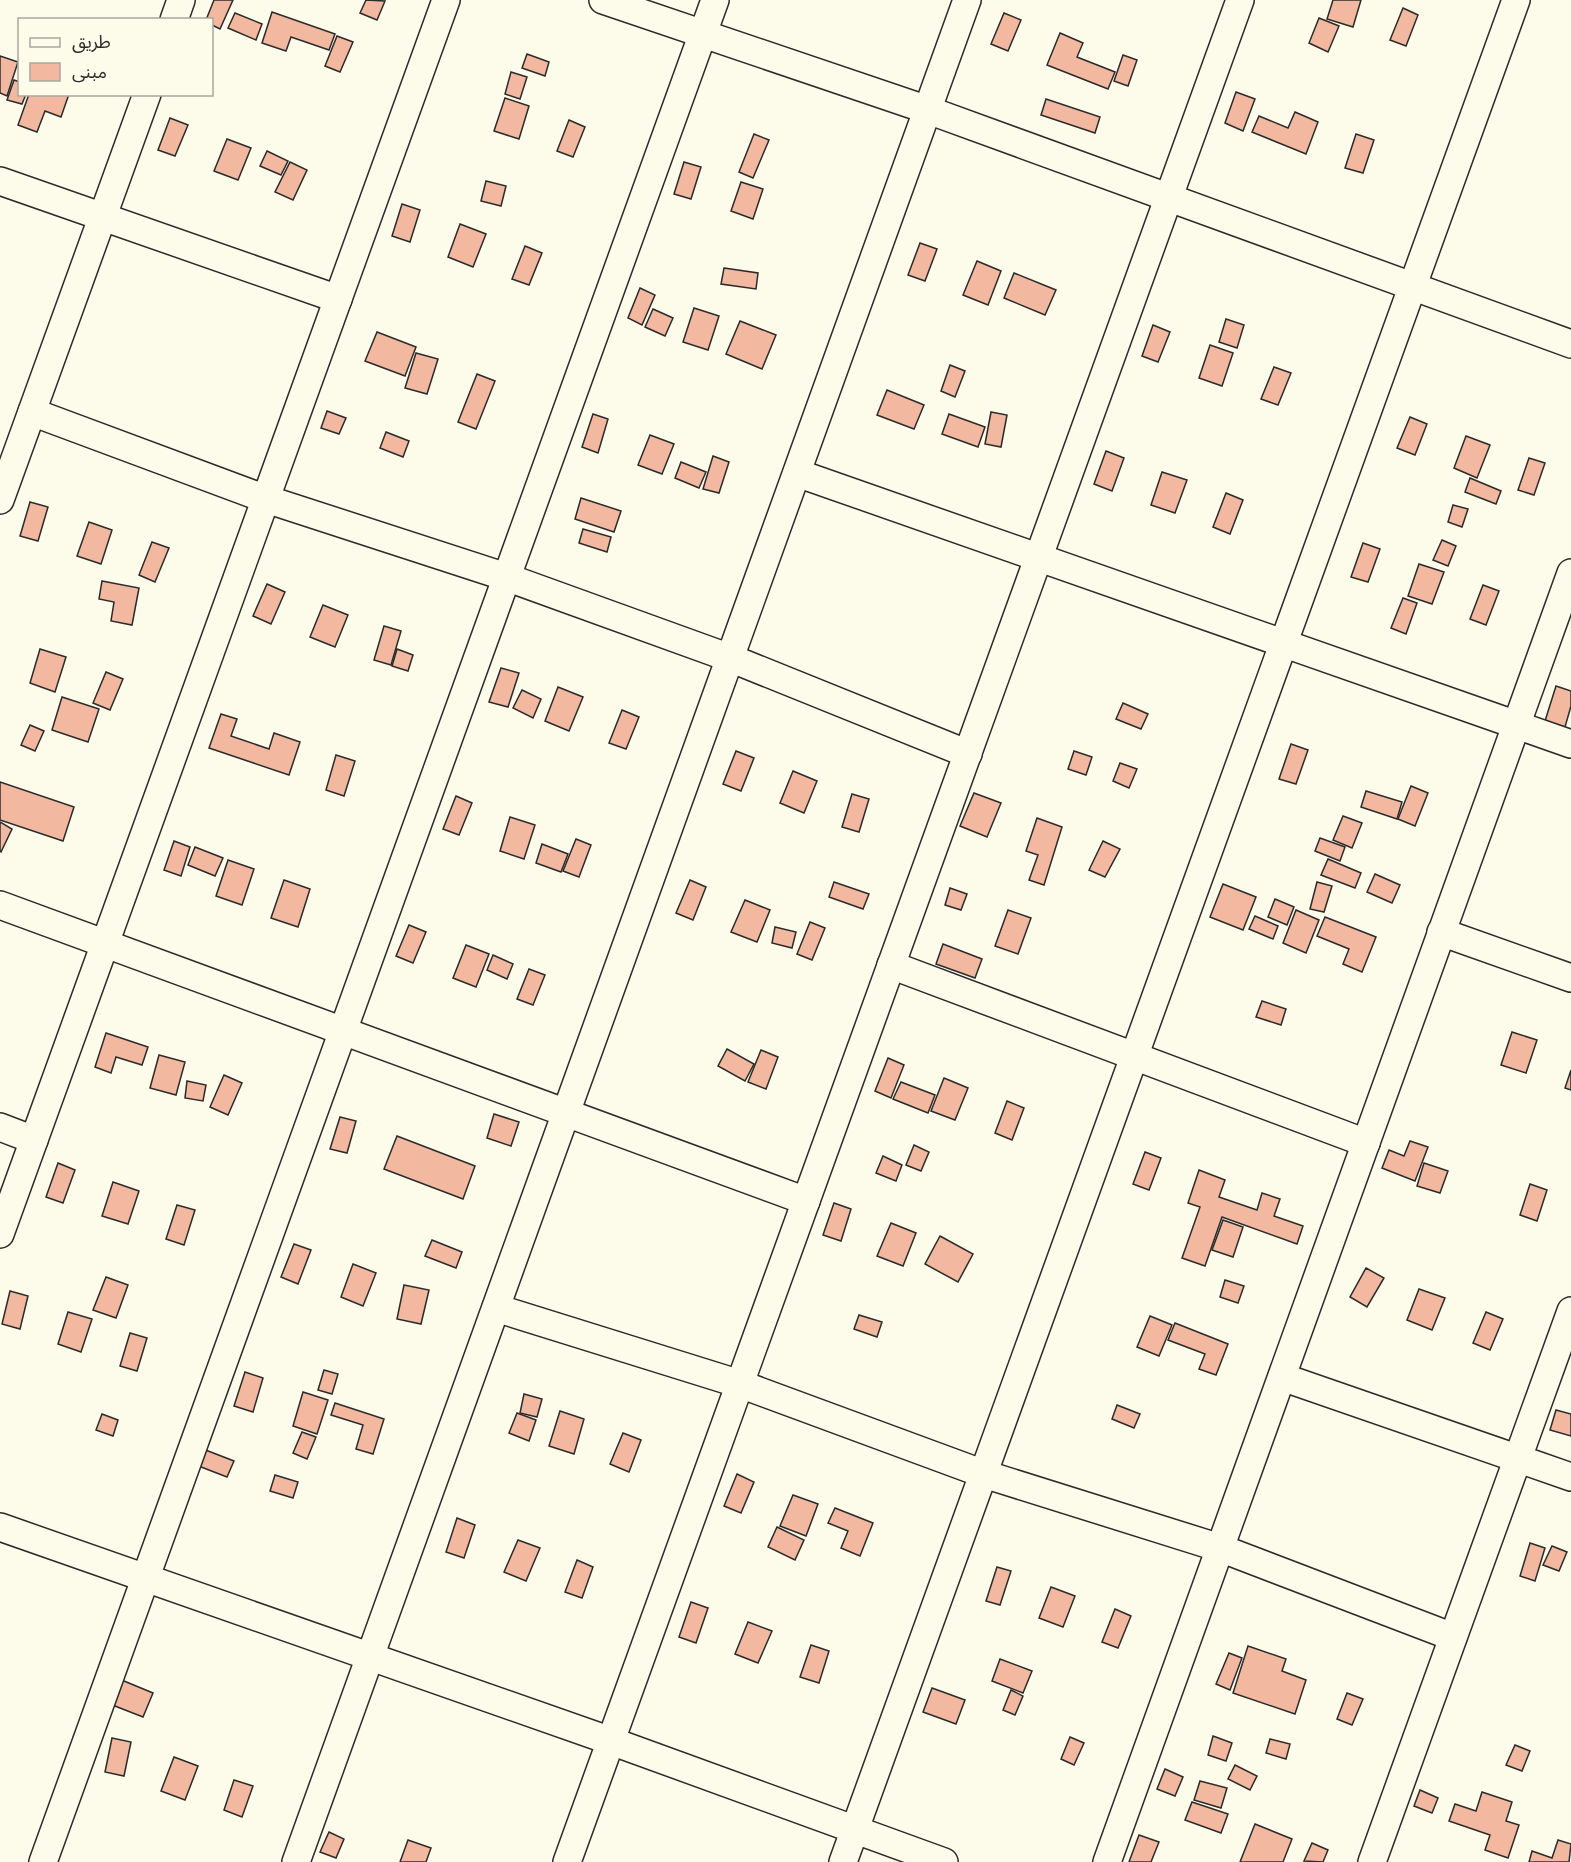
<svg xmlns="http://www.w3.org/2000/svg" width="1571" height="1862" font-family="'Roboto Condensed','Noto Sans Arabic',sans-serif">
	<rect width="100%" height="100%" fill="#fdfbea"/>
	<g fill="#f2b8a0" stroke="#2b2b2b" stroke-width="1.5">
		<path d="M214 0H233L220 29 212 25V20H206Z"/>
		<path d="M366 0 385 1 377 20 360 13Z"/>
		<path d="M1333 0H1361L1353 27 1327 19Z"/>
		<path d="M1403 8 1418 15 1406 46 1390 40Z"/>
		<path d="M272 12 335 34 329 50 291 37 286 51 262 43Z"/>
		<path d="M235 13 262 24 256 40 228 28Z"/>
		<path d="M1004 13 1021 20 1008 51 991 44Z"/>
		<path d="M1319 18 1339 26 1328 52 1309 43Z"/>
		<path d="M1060 33 1083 43 1077 57 1115 72 1108 89 1047 65Z"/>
		<path d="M337 36 353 42 340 72 325 66Z"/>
		<path d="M527 54 549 62 545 76 522 68Z"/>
		<path d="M1123 55 1137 60 1128 86 1114 81Z"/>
		<path d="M0 56 18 62 7 96 0 93Z"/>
		<path d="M511 72 527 77 520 99 505 94Z"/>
		<path d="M14 80 20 82V94H26L22 104 7 100Z"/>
		<path d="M1236 92 1255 99 1243 131 1225 123Z"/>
		<path d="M29 94 51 95 69 94 61 117 45 111 37 132 18 125Z"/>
		<path d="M505 98 529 106 519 139 494 131Z"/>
		<path d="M1046 99 1100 117 1095 133 1041 115Z"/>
		<path d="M1295 112 1318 122 1306 154 1252 132 1259 116 1288 128Z"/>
		<path d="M170 118 188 125 175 156 158 150Z"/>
		<path d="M569 120 585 127 573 157 557 151Z"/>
		<path d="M754 134 769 140 753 178 739 172Z"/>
		<path d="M1356 134 1374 140 1363 173 1345 168Z"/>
		<path d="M227 139 251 148 238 180 214 171Z"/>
		<path d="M267 151 288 161 281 175 260 166Z"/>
		<path d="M290 162 307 170 293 200 275 192Z"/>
		<path d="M684 162 701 167 691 199 674 194Z"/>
		<path d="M486 181 506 186 501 206 481 201Z"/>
		<path d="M741 182 763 189 753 219 731 211Z"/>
		<path d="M402 204 420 210 410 242 392 236Z"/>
		<path d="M460 224 486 234 473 267 448 257Z"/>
		<path d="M920 243 937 249 925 281 908 275Z"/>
		<path d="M525 246 542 253 529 285 512 279Z"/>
		<path d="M977 261 1001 271 988 305 963 295Z"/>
		<path d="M724 268 758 273 756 289 721 284Z"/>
		<path d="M1014 273 1056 290 1045 315 1004 298Z"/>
		<path d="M640 288 655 295 642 325 628 318Z"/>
		<path d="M694 308 719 316 708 350 683 342Z"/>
		<path d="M653 309 673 318 665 336 645 327Z"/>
		<path d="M1226 319 1244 325 1237 348 1219 342Z"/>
		<path d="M740 321 776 335 762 369 726 354Z"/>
		<path d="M1153 325 1170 332 1158 362 1142 356Z"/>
		<path d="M377 332 416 347 405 376 365 361Z"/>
		<path d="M1210 345 1233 353 1222 386 1199 378Z"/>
		<path d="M416 353 438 359 427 394 405 388Z"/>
		<path d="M950 365 965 371 955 397 941 391Z"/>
		<path d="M1274 367 1291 373 1278 405 1261 399Z"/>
		<path d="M477 374 495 381 476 429 458 422Z"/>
		<path d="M887 390 924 405 914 429 877 415Z"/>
		<path d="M327 411 346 418 339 434 321 428Z"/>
		<path d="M991 412 1007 415 1001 447 985 444Z"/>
		<path d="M593 414 608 419 598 453 582 447Z"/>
		<path d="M949 414 985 427 978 447 942 434Z"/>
		<path d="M1410 417 1427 424 1415 455 1397 448Z"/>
		<path d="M386 432 409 441 403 457 380 448Z"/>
		<path d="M650 435 674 444 662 474 638 465Z"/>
		<path d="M1466 436 1490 445 1477 478 1454 468Z"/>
		<path d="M1106 451 1124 458 1112 491 1094 484Z"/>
		<path d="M713 456 729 462 719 493 703 489Z"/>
		<path d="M1529 458 1545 463 1534 495 1518 490Z"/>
		<path d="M681 462 706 472 699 488 675 478Z"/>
		<path d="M1162 472 1187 480 1175 513 1151 505Z"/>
		<path d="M1470 478 1501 491 1496 504 1465 492Z"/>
		<path d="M1226 493 1243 500 1230 534 1213 527Z"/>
		<path d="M581 498 621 511 614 532 575 519Z"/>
		<path d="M30 502 48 507 38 541 20 536Z"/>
		<path d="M1453 505 1468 509 1462 527 1448 522Z"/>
		<path d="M89 522 112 530 101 564 77 556Z"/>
		<path d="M583 529 611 537 607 552 579 543Z"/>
		<path d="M1442 540 1456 546 1448 566 1433 560Z"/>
		<path d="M152 542 169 548 155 582 139 575Z"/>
		<path d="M1363 543 1380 549 1368 582 1351 577Z"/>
		<path d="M1419 564 1444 572 1432 604 1408 596Z"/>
		<path d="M102 581 139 588 132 625 111 621 114 602 99 599Z"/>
		<path d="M267 584 285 592 271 624 253 616Z"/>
		<path d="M1483 585 1499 591 1486 625 1470 619Z"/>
		<path d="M1403 598 1417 603 1406 634 1391 628Z"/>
		<path d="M323 605 348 615 335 647 310 637Z"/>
		<path d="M384 626 401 631 391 665 374 660Z"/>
		<path d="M40 649 66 657 55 692 30 683Z"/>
		<path d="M397 649 413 655 408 671 392 666Z"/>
		<path d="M501 668 519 673 508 707 489 702Z"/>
		<path d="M106 672 123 679 110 710 93 703Z"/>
		<path d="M1556 686 1571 691V706L1565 727 1545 721Z"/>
		<path d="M558 687 583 697 569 731 545 721Z"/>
		<path d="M522 690 541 699 533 718 513 708Z"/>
		<path d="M62 697 99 709 88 742 52 730Z"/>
		<path d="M1123 703 1148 714 1141 729 1116 719Z"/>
		<path d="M622 710 639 717 626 749 609 743Z"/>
		<path d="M221 714 237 719 231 736 269 749 274 733 300 742 289 775 209 748Z"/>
		<path d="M30 725 44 731 35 751 21 745Z"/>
		<path d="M1291 744 1308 750 1296 784 1279 779Z"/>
		<path d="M736 751 754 758 741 791 723 784Z"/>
		<path d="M1074 751 1092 757 1086 775 1068 769Z"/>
		<path d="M336 755 355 761 344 796 326 790Z"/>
		<path d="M1120 763 1137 769 1129 788 1113 781Z"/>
		<path d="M793 771 817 781 804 813 780 803Z"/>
		<path d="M0 782 74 807 63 841 0 820Z"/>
		<path d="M1411 786 1428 793 1415 826 1398 819Z"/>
		<path d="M1366 791 1402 802 1397 819 1361 807Z"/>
		<path d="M974 793 1001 803 987 837 960 826Z"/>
		<path d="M852 794 869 799 859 832 842 827Z"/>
		<path d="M456 796 472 803 459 835 443 829Z"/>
		<path d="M1343 816 1362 823 1352 848 1333 840Z"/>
		<path d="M510 817 535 825 524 859 500 851Z"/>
		<path d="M1037 818 1062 827 1044 885 1029 880 1038 855 1026 851Z"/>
		<path d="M0 822 12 829 1 852 0 851Z"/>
		<path d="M1320 838 1345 847 1340 861 1315 851Z"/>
		<path d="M576 839 591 845 579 877 563 871Z"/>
		<path d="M174 841 190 847 181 876 164 870Z"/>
		<path d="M1103 841 1120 849 1105 877 1089 870Z"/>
		<path d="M542 844 568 854 561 872 536 863Z"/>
		<path d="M195 847 223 858 215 876 188 865Z"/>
		<path d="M1328 859 1361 873 1355 888 1321 875Z"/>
		<path d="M228 860 254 869 242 905 216 896Z"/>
		<path d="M1375 874 1400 885 1392 903 1367 892Z"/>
		<path d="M284 880 310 889 298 927 271 918Z"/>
		<path d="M690 880 706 887 693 920 676 913Z"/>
		<path d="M834 882 869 894 863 909 829 897Z"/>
		<path d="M1317 882 1332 886 1324 912 1310 909Z"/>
		<path d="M1223 884 1256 897 1243 930 1210 917Z"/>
		<path d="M950 888 967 894 961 910 945 905Z"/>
		<path d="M1275 899 1294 907 1287 925 1268 917Z"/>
		<path d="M745 900 770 910 757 942 731 932Z"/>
		<path d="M1008 910 1031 918 1018 954 995 946Z"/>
		<path d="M1296 910 1319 920 1306 953 1283 943Z"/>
		<path d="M1255 916 1278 926 1273 939 1249 929Z"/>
		<path d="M1325 917 1376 937 1362 972 1343 964 1349 949 1317 936Z"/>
		<path d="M810 922 825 928 812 960 797 954Z"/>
		<path d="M409 925 426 932 413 963 396 956Z"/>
		<path d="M775 927 796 932 792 948 772 943Z"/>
		<path d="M943 944 982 959 975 978 936 964Z"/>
		<path d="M466 945 489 954 476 987 453 978Z"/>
		<path d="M493 955 513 964 507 979 487 970Z"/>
		<path d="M529 969 545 975 533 1005 517 999Z"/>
		<path d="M1262 1001 1286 1009 1281 1025 1256 1017Z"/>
		<path d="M1512 1032 1537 1040 1526 1073 1501 1065Z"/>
		<path d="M106 1033 148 1047 142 1065 116 1057 111 1073 95 1067Z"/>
		<path d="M727 1049 754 1064 745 1081 718 1066Z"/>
		<path d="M761 1050 778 1057 766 1089 748 1082Z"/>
		<path d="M159 1055 185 1062 176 1095 150 1088Z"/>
		<path d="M888 1058 904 1065 891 1098 875 1091Z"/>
		<path d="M1571 1070V1090L1565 1088Z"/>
		<path d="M224 1075 242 1083 228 1115 210 1107Z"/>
		<path d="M944 1078 968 1088 955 1120 931 1111Z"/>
		<path d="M187 1081 206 1085 203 1101 185 1098Z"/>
		<path d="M901 1082 935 1095 928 1113 893 1099Z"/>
		<path d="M1007 1101 1024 1108 1012 1140 995 1133Z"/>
		<path d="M494 1114 519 1122 511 1146 487 1138Z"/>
		<path d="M340 1117 356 1121 347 1153 330 1149Z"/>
		<path d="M397 1136 475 1166 463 1199 384 1169Z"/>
		<path d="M1410 1141 1428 1147 1415 1181 1382 1168 1389 1150 1404 1156Z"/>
		<path d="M914 1145 929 1152 921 1171 906 1165Z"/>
		<path d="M1145 1152 1161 1158 1149 1190 1133 1184Z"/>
		<path d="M883 1156 902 1165 896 1181 876 1173Z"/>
		<path d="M58 1163 75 1170 63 1203 46 1197Z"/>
		<path d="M1424 1163 1448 1171 1440 1193 1417 1186Z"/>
		<path d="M1199 1170 1225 1180 1219 1197 1257 1210 1262 1193 1280 1199 1274 1216 1303 1226 1297 1244 1222 1217 1205 1266 1182 1258 1200 1207 1188 1203Z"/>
		<path d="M113 1182 139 1191 128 1224 102 1216Z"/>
		<path d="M1530 1184 1547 1190 1537 1221 1520 1215Z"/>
		<path d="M834 1203 851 1209 841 1241 823 1235Z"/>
		<path d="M177 1205 195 1210 184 1245 166 1239Z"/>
		<path d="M1223 1220 1243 1227 1233 1257 1212 1250Z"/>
		<path d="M891 1223 916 1233 903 1266 877 1256Z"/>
		<path d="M940 1236 973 1254 958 1282 925 1264Z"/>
		<path d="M432 1240 462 1252 456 1268 425 1256Z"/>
		<path d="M294 1244 311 1250 298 1284 281 1277Z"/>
		<path d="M353 1264 376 1273 363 1306 341 1297Z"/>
		<path d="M1366 1268 1384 1278 1367 1307 1350 1297Z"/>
		<path d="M106 1277 128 1285 116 1318 93 1310Z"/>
		<path d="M1225 1280 1244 1286 1238 1303 1220 1297Z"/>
		<path d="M404 1285 429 1290 421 1324 397 1319Z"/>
		<path d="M1419 1289 1445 1298 1432 1330 1407 1320Z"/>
		<path d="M10 1291 28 1296 20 1329 2 1324Z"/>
		<path d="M68 1312 92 1319 81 1352 58 1344Z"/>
		<path d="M1486 1312 1503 1319 1490 1350 1473 1343Z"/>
		<path d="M859 1315 882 1322 877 1337 854 1329Z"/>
		<path d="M1150 1316 1172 1325 1159 1356 1137 1347Z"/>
		<path d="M1175 1323 1228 1344 1216 1375 1199 1369 1205 1354 1168 1340Z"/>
		<path d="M130 1333 147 1338 137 1371 120 1366Z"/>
		<path d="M324 1370 338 1374 332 1394 318 1390Z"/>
		<path d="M245 1372 263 1378 253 1412 234 1406Z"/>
		<path d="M303 1392 328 1400 317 1434 293 1426Z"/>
		<path d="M524 1394 542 1399 537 1417 520 1413Z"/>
		<path d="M335 1403 384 1419 373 1454 356 1449 363 1425 331 1415Z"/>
		<path d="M1117 1405 1140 1414 1134 1428 1112 1419Z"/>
		<path d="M1556 1410 1571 1414V1436L1550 1430Z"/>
		<path d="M560 1411 584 1419 574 1454 549 1446Z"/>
		<path d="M517 1413 536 1420 529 1441 509 1433Z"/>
		<path d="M102 1414 118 1420 113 1436 96 1430Z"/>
		<path d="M302 1432 316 1437 307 1459 293 1453Z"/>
		<path d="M623 1433 641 1440 629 1472 610 1464Z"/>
		<path d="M203 1449 234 1461 227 1477 196 1465Z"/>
		<path d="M737 1474 754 1482 741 1513 724 1506Z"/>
		<path d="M275 1475 298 1482 293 1498 270 1491Z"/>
		<path d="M793 1495 818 1504 806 1536 780 1526Z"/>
		<path d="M835 1508 873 1523 860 1556 841 1548 848 1531 828 1523Z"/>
		<path d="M457 1518 475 1525 464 1558 446 1552Z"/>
		<path d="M777 1527 804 1540 795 1560 768 1547Z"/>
		<path d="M518 1540 540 1548 526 1581 504 1572Z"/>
		<path d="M1530 1543 1545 1548 1535 1581 1520 1576Z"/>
		<path d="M1552 1546 1567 1552 1559 1571 1543 1565Z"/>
		<path d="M577 1560 593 1567 582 1598 565 1592Z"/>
		<path d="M997 1567 1011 1571 1000 1605 986 1601Z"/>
		<path d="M1051 1587 1075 1596 1063 1627 1039 1618Z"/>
		<path d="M691 1602 708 1608 696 1643 679 1637Z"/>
		<path d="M1115 1609 1131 1616 1118 1648 1102 1642Z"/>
		<path d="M748 1622 772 1631 758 1663 735 1654Z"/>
		<path d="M811 1645 829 1651 819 1683 800 1677Z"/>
		<path d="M1248 1646 1286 1659 1282 1671 1306 1680 1295 1714 1233 1693Z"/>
		<path d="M1229 1653 1242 1658 1230 1690 1216 1684Z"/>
		<path d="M1000 1659 1032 1671 1023 1693 992 1681Z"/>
		<path d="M107 1674 153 1693 143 1717 97 1699Z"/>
		<path d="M932 1688 965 1700 956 1724 923 1712Z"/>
		<path d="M1011 1690 1023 1696 1015 1715 1003 1710Z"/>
		<path d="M1347 1693 1363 1699 1352 1725 1337 1719Z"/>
		<path d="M1213 1736 1232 1743 1226 1761 1208 1755Z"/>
		<path d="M1070 1737 1084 1743 1074 1765 1061 1759Z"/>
		<path d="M112 1738 131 1742 124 1776 105 1772Z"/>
		<path d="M1270 1739 1290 1744 1286 1759 1266 1753Z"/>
		<path d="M1515 1745 1530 1751 1522 1771 1506 1765Z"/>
		<path d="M174 1757 198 1766 185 1800 161 1791Z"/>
		<path d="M1235 1765 1257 1776 1250 1790 1228 1779Z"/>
		<path d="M1165 1769 1183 1777 1175 1796 1157 1789Z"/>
		<path d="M234 1780 253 1786 242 1817 224 1810Z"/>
		<path d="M1200 1781 1227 1788 1221 1808 1194 1800Z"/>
		<path d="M1420 1790 1438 1798 1432 1813 1414 1806Z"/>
		<path d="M1482 1792 1512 1802 1506 1821 1519 1825 1508 1858 1485 1850 1490 1835 1449 1821 1455 1804 1476 1811Z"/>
		<path d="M1192 1802 1228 1814 1221 1833 1185 1820Z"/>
		<path d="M1255 1824 1292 1839 1283 1862H1240Z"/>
		<path d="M329 1832 344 1839 336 1858 320 1852Z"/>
		<path d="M1139 1835 1159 1842 1151 1862H1129Z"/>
		<path d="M408 1840 431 1848 426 1862H400Z"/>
		<path d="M1558 1840 1571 1844 1569 1862H1529L1532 1851 1552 1858Z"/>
		<path d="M1312 1843 1328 1850 1323 1862 1304 1861Z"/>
	</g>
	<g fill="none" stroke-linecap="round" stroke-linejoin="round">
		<g stroke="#2b2b2b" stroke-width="30">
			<g id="street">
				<path d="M603 0 928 110 1571 344"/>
				<path d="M174 20 181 0"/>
				<path d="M0 181 338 299"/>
				<path d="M32 412 266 499 506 577 730 658 968 754"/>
				<path d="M797 473 1571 744"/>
				<path d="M0 500 147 94"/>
				<path d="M0 905 806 1201"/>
				<path d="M1441 932 1571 978"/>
				<path d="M891 965 1366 1143"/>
				<path d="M0 1127 34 1140"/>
				<path d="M0 1234 446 0"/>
				<path d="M496 1308 740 1384 984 1474 1220 1548 1453 1637"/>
				<path d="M1282 1377 1571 1477"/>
				<path d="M0 1527 611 1741 944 1862"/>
				<path d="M43 1862 715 0"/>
				<path d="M296 1862 967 0"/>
				<path d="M567 1862 1240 0"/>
				<path d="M843 1862 1516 0"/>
				<path d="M1107 1862 1571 573"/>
				<path d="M1372 1862 1571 1311"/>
			</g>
		</g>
		<use href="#street" stroke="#fdfbea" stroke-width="27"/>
	</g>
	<rect x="18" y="18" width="195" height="78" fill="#fdfbea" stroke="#a9a89e" stroke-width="1.5"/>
	<rect x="30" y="38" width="30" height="9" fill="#fdfbea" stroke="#a9a89e" stroke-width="1.5"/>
	<text x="72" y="48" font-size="18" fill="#2b2b2b">طريق</text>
	<rect x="30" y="63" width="30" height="18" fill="#f2b8a0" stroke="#a9a89e" stroke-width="1.5"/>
	<text x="72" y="78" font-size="18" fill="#2b2b2b">مبنى</text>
</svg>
